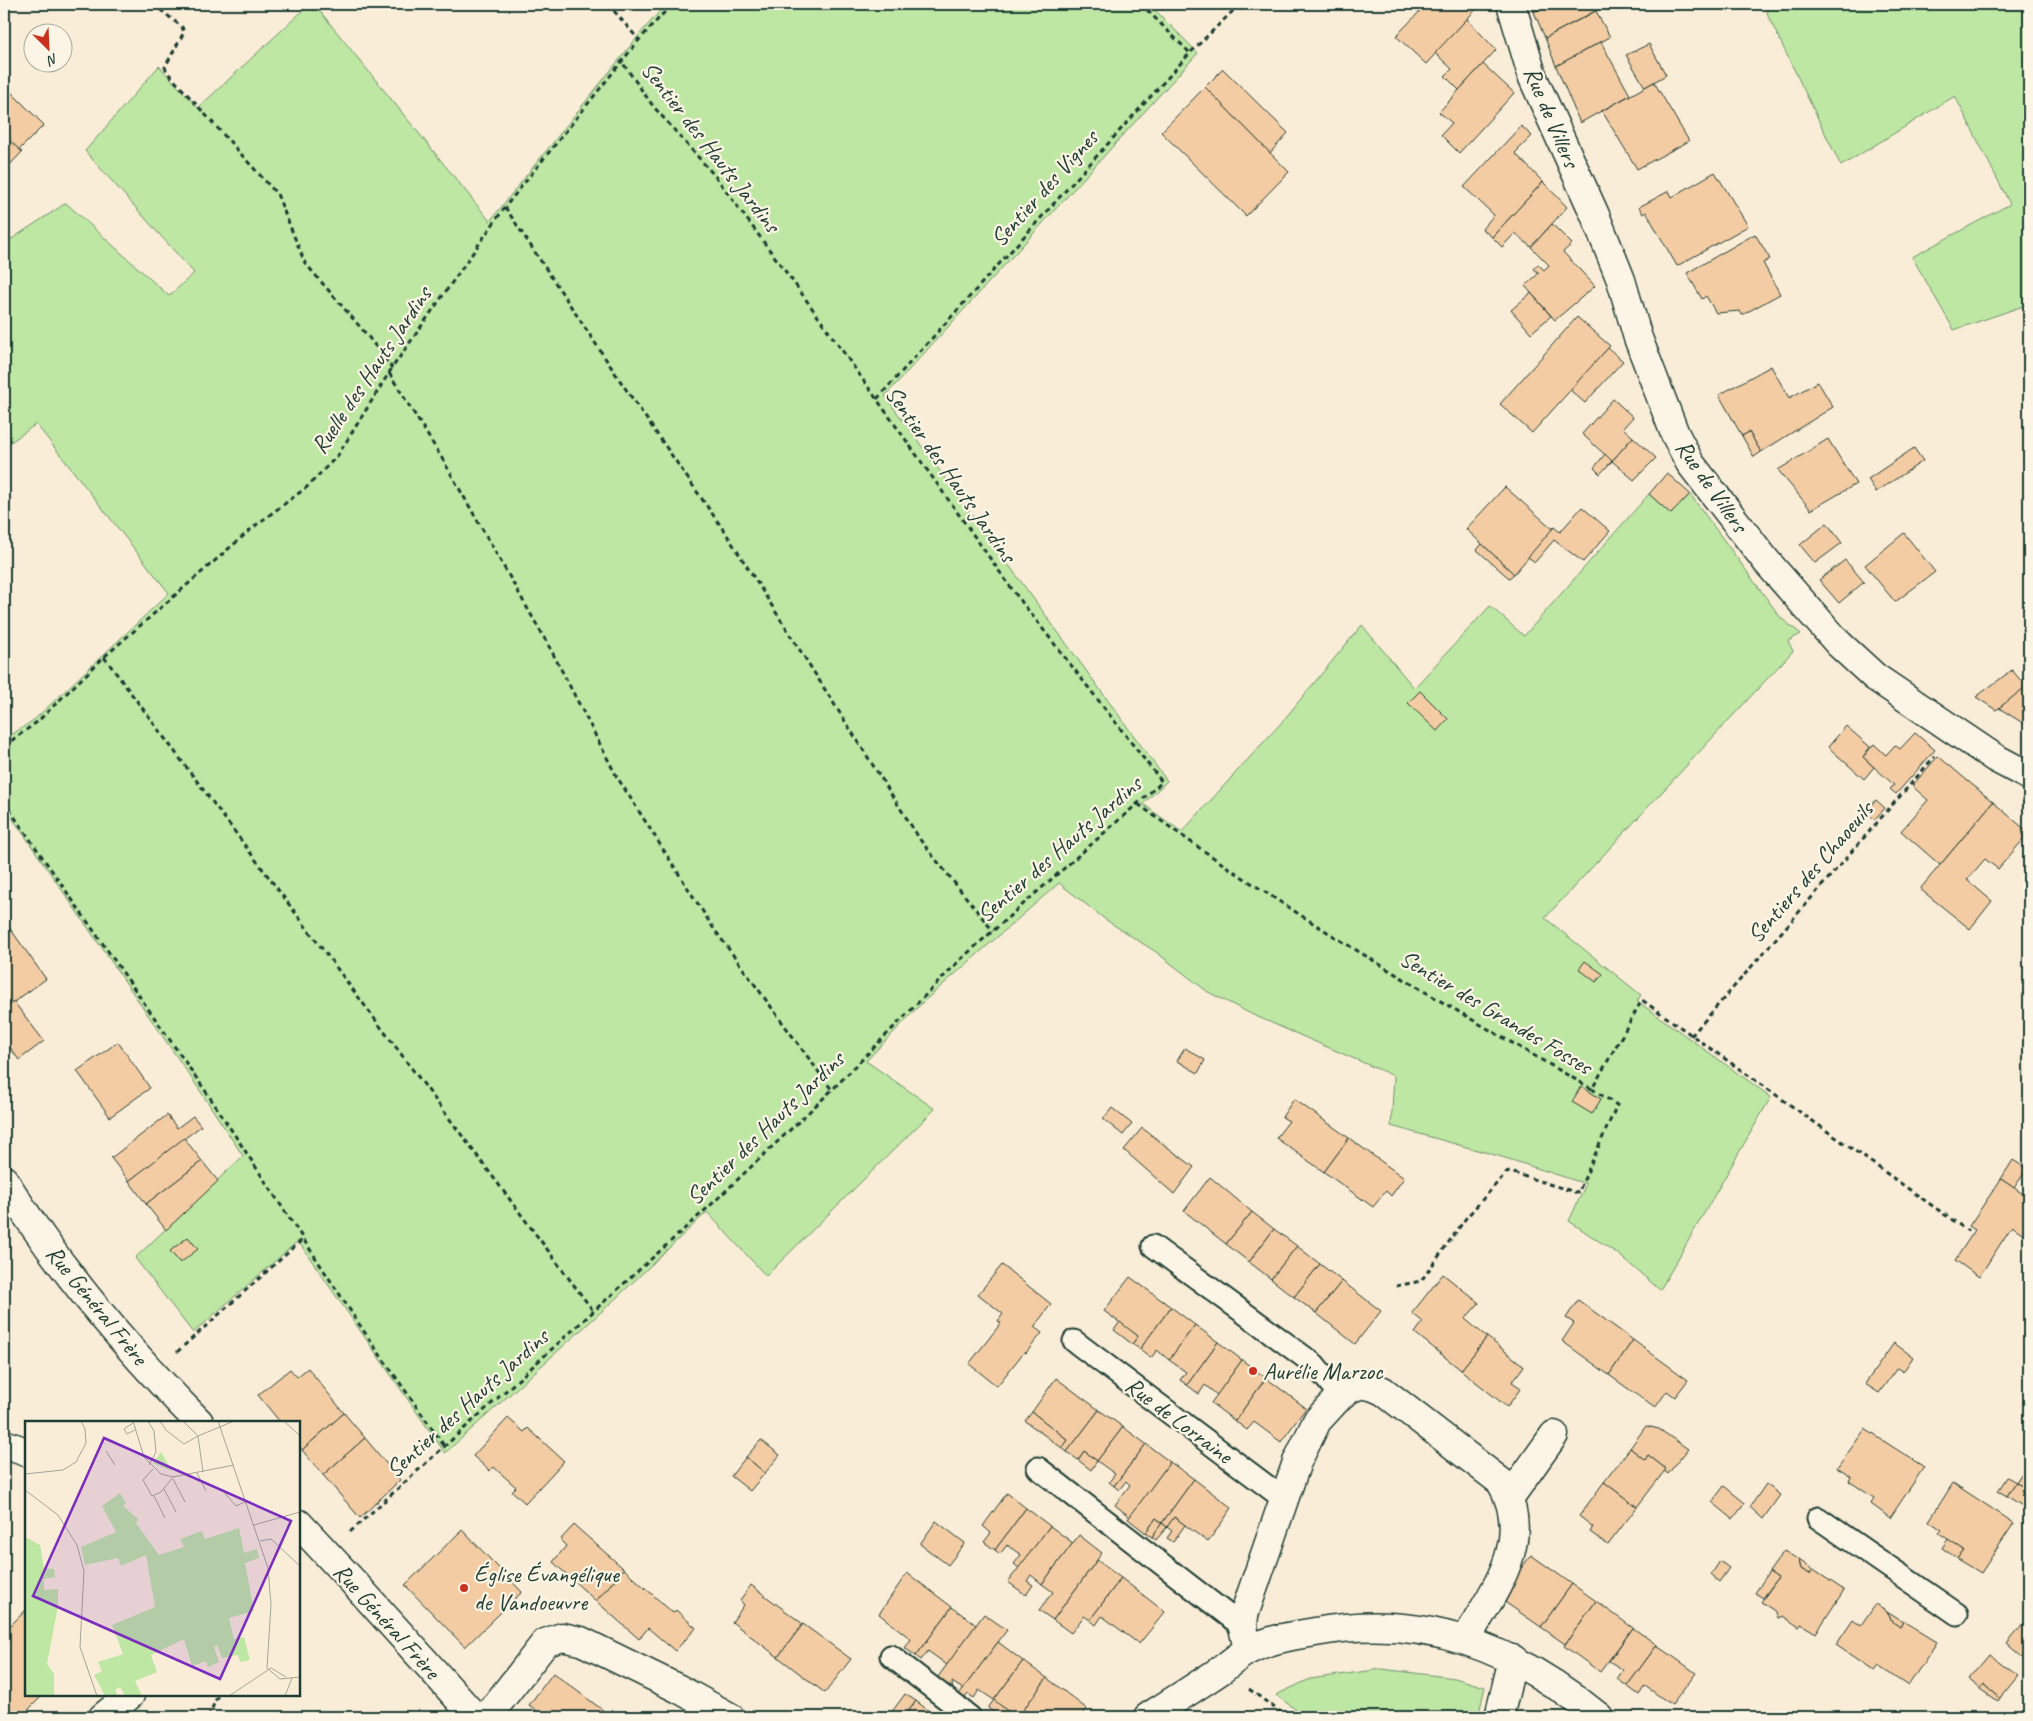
<svg xmlns="http://www.w3.org/2000/svg" width="2033" height="1721" font-family="Caveat,sans-serif">
	<rect width="100%" height="100%" fill="#faedd8"/>
	<filter id="ink" filterUnits="userSpaceOnUse"><feTurbulence type="fractalNoise" baseFrequency=".02" numOctaves="2"/><feDisplacementMap in="SourceGraphic" scale="10" xChannelSelector="R" yChannelSelector="G"/><feConvolveMatrix kernelMatrix="1 2 1 2 8 2 1 2 1" color-interpolation-filters="sRGB"/></filter>
	<g filter="url(#ink)">
		<g fill="#bee7a3" stroke="#6e926c">
			<path d="M310 4H314L490 221 639 35 666 4H1149L1198 53 885 396 1167 781 1143 804 1182 832 1281 723 1362 625 1414 688 1490 606 1524 636 1649 494 1671 514 1690 494 1781 618 1801 634 1788 641 1793 651 1545 918 1641 995 1637 1001 1771 1097 1660 1290 1618 1254 1569 1221 1586 1184 1502 1157 1391 1126 1394 1076 1251 1014 1208 992 1156 952 1106 920 1059 883 923 1002 866 1061 935 1109 766 1276 707 1212 611 1303 445 1453 298 1241 193 1333 135 1258 243 1156 199 1089 4 806V740L35 719 169 593 36 424 4 447V244L66 203 169 296 194 273 85 151 159 66 198 108Z"/>
			<path d="M1766 4H2029V304L1954 330 1912 257 2010 204 1955 96 1841 166 1768 16Z"/>
			<path d="M1382 1669 1455 1678 1485 1687 1478 1717H1306L1276 1695 1310 1679Z"/>
		</g>
		<g fill="#f4cca3" stroke="#1f3d34">
			<path d="M1427 4H1474L1478 7 1426 64 1396 36Z"/>
			<path d="M1531 4H1549L1534 12Z"/>
			<path d="M1549 4H1608L1545 38 1534 12Z"/>
			<path d="M1596 11 1610 37 1556 66 1545 38Z"/>
			<path d="M1467 19 1496 50 1459 90 1445 76 1452 69 1435 53Z"/>
			<path d="M1601 42 1630 95 1580 123 1556 66Z"/>
			<path d="M1649 44 1666 75 1645 87 1626 55Z"/>
			<path d="M1483 64 1514 93 1459 153 1441 135 1452 123 1439 112Z"/>
			<path d="M1223 69 1288 133 1270 153 1205 87Z"/>
			<path d="M1654 82 1689 141 1637 169 1602 111Z"/>
			<path d="M4 85 44 125 19 150 4 135Z"/>
			<path d="M1205 87 1289 172 1246 216 1161 132Z"/>
			<path d="M1521 126 1532 136 1515 153 1543 182 1492 237 1482 229 1494 215 1464 187Z"/>
			<path d="M4 135 22 152 4 171Z"/>
			<path d="M1715 172 1748 226 1677 266 1646 212 1643 214 1639 207 1669 191 1672 197Z"/>
			<path d="M1543 182 1567 207 1531 247 1515 233 1502 247 1492 237Z"/>
			<path d="M1552 224 1572 244 1563 252 1595 286 1555 320 1525 286 1539 273 1534 269 1538 264 1544 270 1549 265 1531 247Z"/>
			<path d="M1755 234 1770 259 1763 263 1780 294 1742 315 1740 311 1716 313 1706 296 1702 299 1687 273Z"/>
			<path d="M1531 293 1551 316 1531 333 1511 310Z"/>
			<path d="M1577 317 1610 346 1532 433 1500 404Z"/>
			<path d="M1608 348 1623 361 1585 403 1570 390Z"/>
			<path d="M1771 366 1789 398 1818 382 1833 407 1761 452 1749 432 1742 436 1719 395Z"/>
			<path d="M1613 399 1633 417 1623 428 1633 437 1612 461 1582 434Z"/>
			<path d="M1749 432 1761 452 1754 457 1742 436Z"/>
			<path d="M1633 437 1656 458 1634 480 1612 461Z"/>
			<path d="M1828 439 1856 484 1811 510 1778 470Z"/>
			<path d="M1914 448 1923 461 1876 492 1868 479Z"/>
			<path d="M1605 454 1612 461 1600 474 1594 468Z"/>
			<path d="M1667 473 1690 494 1671 514 1649 494Z"/>
			<path d="M1505 487 1553 529 1514 574 1466 529Z"/>
			<path d="M1582 507 1610 531 1583 562 1554 540 1535 562 1528 557 1554 527 1560 532Z"/>
			<path d="M1827 523 1842 543 1815 563 1800 545Z"/>
			<path d="M1904 533 1935 572 1895 602 1865 565Z"/>
			<path d="M1482 544 1514 574 1509 578 1477 550Z"/>
			<path d="M1845 560 1864 582 1839 603 1819 580Z"/>
			<path d="M2012 670 2026 687 1999 708 1996 710 1976 697Z"/>
			<path d="M2029 684V727L1999 708Z"/>
			<path d="M1420 691 1448 719 1437 731 1408 703Z"/>
			<path d="M1846 726 1870 747 1863 757 1874 767 1864 779 1828 747Z"/>
			<path d="M1915 733 1935 750 1896 794 1890 789 1894 785 1863 757 1874 744 1886 755 1895 745 1900 749Z"/>
			<path d="M1938 756 1993 802 1940 865 1901 831 1928 800 1912 786Z"/>
			<path d="M1876 800 1885 808 1874 820 1866 812Z"/>
			<path d="M1993 802 2029 833 1998 869 1985 859 1967 880 1992 901 1970 929 1920 889Z"/>
			<path d="M4 920 46 979 4 1009Z"/>
			<path d="M1585 961 1603 974 1596 982 1579 969Z"/>
			<path d="M14 1002 44 1041 19 1060 4 1039V1009Z"/>
			<path d="M118 1042 150 1088 110 1117 77 1071Z"/>
			<path d="M1185 1048 1205 1060 1198 1073 1177 1061Z"/>
			<path d="M1581 1086 1601 1099 1592 1114 1572 1102Z"/>
			<path d="M1294 1099 1349 1138 1324 1172 1276 1138 1289 1121 1282 1117Z"/>
			<path d="M1112 1108 1132 1124 1123 1135 1103 1119Z"/>
			<path d="M167 1115 177 1128 193 1116 201 1126 129 1181 111 1158Z"/>
			<path d="M1142 1128 1194 1167 1174 1194 1124 1150Z"/>
			<path d="M184 1138 202 1161 146 1204 129 1181Z"/>
			<path d="M1349 1138 1404 1178 1391 1196 1386 1191 1373 1207 1324 1172Z"/>
			<path d="M2013 1160 2027 1169 2014 1188 2001 1179Z"/>
			<path d="M202 1161 218 1181 166 1230 146 1204Z"/>
			<path d="M1210 1177 1252 1212 1226 1244 1184 1211Z"/>
			<path d="M2001 1179 2029 1198V1238L2012 1226 1979 1277 1955 1260 1975 1230 1969 1226Z"/>
			<path d="M1252 1212 1274 1229 1249 1262 1226 1244Z"/>
			<path d="M1274 1229 1297 1246 1271 1279 1249 1262Z"/>
			<path d="M188 1237 198 1249 180 1263 170 1251Z"/>
			<path d="M1297 1246 1320 1264 1294 1297 1271 1279Z"/>
			<path d="M1320 1264 1342 1281 1316 1313 1294 1297Z"/>
			<path d="M1002 1265 1051 1304 1034 1327 1042 1333 1026 1353 1024 1352 997 1386 969 1364 1001 1323 998 1321 1003 1314 978 1294Z"/>
			<path d="M1443 1274 1479 1303 1465 1319 1487 1337 1461 1370 1415 1333 1423 1322 1412 1313Z"/>
			<path d="M1130 1277 1171 1307 1140 1349 1132 1344 1138 1336 1104 1311Z"/>
			<path d="M1342 1281 1381 1311 1355 1344 1316 1313Z"/>
			<path d="M1578 1300 1633 1340 1609 1375 1562 1341 1574 1323 1566 1318Z"/>
			<path d="M1171 1307 1195 1325 1169 1360 1157 1350 1151 1358 1140 1349Z"/>
			<path d="M1120 1322 1138 1336 1132 1344 1114 1330Z"/>
			<path d="M1195 1325 1218 1342 1187 1385 1180 1380 1186 1372 1169 1360Z"/>
			<path d="M1487 1337 1524 1366 1512 1382 1521 1388 1507 1407 1461 1370Z"/>
			<path d="M1633 1340 1688 1380 1675 1397 1667 1391 1655 1408 1609 1375Z"/>
			<path d="M1218 1342 1242 1360 1217 1395 1205 1385 1199 1394 1187 1385Z"/>
			<path d="M1894 1343 1913 1357 1903 1372 1897 1368 1879 1393 1865 1384Z"/>
			<path d="M1242 1360 1266 1378 1235 1421 1211 1403Z"/>
			<path d="M308 1368 344 1413 302 1450 299 1446V1422H280L258 1395 290 1369 297 1377Z"/>
			<path d="M1056 1378 1099 1410 1067 1452 1062 1448 1068 1440 1032 1412Z"/>
			<path d="M1266 1378 1306 1408 1281 1442 1254 1422 1247 1430 1235 1421Z"/>
			<path d="M1099 1410 1123 1427 1097 1461 1084 1451 1078 1460 1067 1452Z"/>
			<path d="M1032 1412 1068 1440 1062 1448 1025 1421Z"/>
			<path d="M344 1413 365 1438 323 1475 302 1450Z"/>
			<path d="M508 1418 524 1432 528 1428 564 1461 525 1503 512 1491 516 1487 498 1471 494 1467 490 1471 473 1456Z"/>
			<path d="M1646 1426 1659 1429 1688 1449 1668 1474 1664 1471 1666 1469 1648 1455 1645 1460 1630 1448Z"/>
			<path d="M1123 1427 1146 1444 1114 1486 1109 1482 1115 1474 1097 1461Z"/>
			<path d="M1865 1429 1924 1467 1890 1518 1871 1504 1874 1498 1849 1481 1851 1477 1837 1468Z"/>
			<path d="M365 1438 400 1480 360 1518 323 1475Z"/>
			<path d="M761 1440 780 1455 765 1473 746 1457Z"/>
			<path d="M1146 1444 1170 1462 1130 1517 1115 1505 1130 1485 1126 1481 1119 1490 1114 1486Z"/>
			<path d="M1630 1448 1645 1460 1648 1455 1666 1469 1637 1507 1604 1482Z"/>
			<path d="M1084 1451 1097 1461 1091 1470 1078 1460Z"/>
			<path d="M746 1457 765 1473 750 1491 731 1476Z"/>
			<path d="M1170 1462 1194 1479 1162 1523 1156 1518 1146 1533 1128 1519Z"/>
			<path d="M2029 1462V1491L2016 1482Z"/>
			<path d="M2007 1477 2016 1482 2007 1496 1998 1491Z"/>
			<path d="M1194 1479 1232 1508 1208 1542 1174 1517 1167 1527 1162 1523Z"/>
			<path d="M1604 1482 1637 1507 1608 1545 1590 1532 1593 1527 1579 1516Z"/>
			<path d="M2016 1482 2029 1491V1499L2024 1507 2007 1496Z"/>
			<path d="M1953 1483 2014 1523 1981 1573 1958 1559 1964 1550 1939 1533 1942 1530 1929 1521Z"/>
			<path d="M1766 1484 1780 1495 1763 1519 1750 1507Z"/>
			<path d="M1724 1486 1745 1503 1733 1519 1712 1502Z"/>
			<path d="M1007 1493 1026 1508 995 1550 984 1542 991 1533 983 1526Z"/>
			<path d="M1026 1508 1050 1526 1019 1568 1014 1564 1021 1555 1007 1545 1000 1554 995 1550Z"/>
			<path d="M1174 1517 1185 1525 1173 1542 1167 1538 1172 1531 1167 1527Z"/>
			<path d="M1156 1518 1162 1523 1152 1537 1146 1533Z"/>
			<path d="M936 1521 965 1543 948 1565 920 1544Z"/>
			<path d="M1162 1523 1167 1527 1156 1540 1152 1537Z"/>
			<path d="M574 1525 624 1569 596 1601 553 1562 566 1546 560 1540Z"/>
			<path d="M1050 1526 1073 1543 1042 1584 1031 1575 1027 1581 1033 1585 1026 1595 1008 1582Z"/>
			<path d="M462 1530 522 1592 465 1647 405 1585Z"/>
			<path d="M1079 1535 1102 1553 1053 1620 1039 1610 1053 1592 1042 1584Z"/>
			<path d="M1948 1539 1964 1550 1958 1559 1942 1548Z"/>
			<path d="M1784 1551 1799 1560 1801 1569 1810 1574 1812 1569 1844 1590 1816 1633 1801 1624 1799 1627 1783 1616 1778 1618 1776 1612 1761 1602 1778 1578 1769 1572Z"/>
			<path d="M1531 1555 1572 1584 1541 1627 1499 1598Z"/>
			<path d="M1097 1560 1121 1578 1090 1620 1084 1616 1071 1633 1053 1620Z"/>
			<path d="M1799 1560 1812 1569 1810 1574 1801 1569Z"/>
			<path d="M1720 1561 1729 1568 1719 1582 1711 1575Z"/>
			<path d="M624 1569 673 1613 676 1610 696 1628 675 1651 648 1628 639 1639 596 1601Z"/>
			<path d="M1769 1572 1778 1578 1763 1598 1755 1593Z"/>
			<path d="M907 1573 952 1607 916 1656 905 1648 911 1639 879 1614Z"/>
			<path d="M1121 1578 1165 1612 1139 1644 1102 1616 1096 1625 1090 1620Z"/>
			<path d="M1572 1584 1596 1601 1565 1644 1541 1627Z"/>
			<path d="M751 1585 803 1624 778 1657 732 1622 744 1605 740 1600Z"/>
			<path d="M1596 1601 1633 1628 1600 1672 1564 1646Z"/>
			<path d="M1876 1604 1887 1611 1893 1622 1900 1627 1903 1621 1937 1642 1908 1686 1878 1666 1874 1671 1836 1645 1853 1620 1861 1626Z"/>
			<path d="M952 1607 976 1625 947 1665 928 1651 921 1660 916 1656Z"/>
			<path d="M26 1610V1695H43L21 1717H4V1632Z"/>
			<path d="M1887 1611 1903 1621 1900 1627 1893 1622Z"/>
			<path d="M984 1614 1007 1630 963 1689 952 1682 953 1693 935 1681Z"/>
			<path d="M2029 1617V1663L2007 1644Z"/>
			<path d="M803 1624 851 1659 825 1693 778 1657Z"/>
			<path d="M1633 1628 1657 1645 1627 1686 1617 1679 1623 1670 1609 1661Z"/>
			<path d="M998 1642 1023 1661 994 1700 979 1690 974 1698 968 1694 963 1701 957 1697Z"/>
			<path d="M1657 1645 1696 1673 1672 1705 1645 1686 1639 1695 1627 1686Z"/>
			<path d="M1989 1654 2018 1676 2000 1698 1984 1684 1981 1689 1968 1679Z"/>
			<path d="M1023 1661 1047 1678 1018 1717H1008L1011 1714 994 1700Z"/>
			<path d="M553 1673 604 1711 613 1717H545L529 1705Z"/>
			<path d="M1047 1678 1087 1709 1081 1717H1018Z"/>
			<path d="M1984 1684 2000 1698 1998 1701 1981 1689Z"/>
			<path d="M905 1694 916 1701 904 1717H888Z"/>
			<path d="M994 1700 1011 1714 1008 1717H1000L988 1708Z"/>
			<path d="M916 1701 933 1714 930 1717H904Z"/>
		</g>
		<g fill="none" stroke-linecap="round" stroke-linejoin="round">
			<g stroke="#1f3d34" stroke-width="25">
				<g id="lane">
					<path d="M1153 1246 1315 1365 1340 1396"/>
					<path d="M1074 1341 1284 1499"/>
					<path d="M1038 1468 1243 1627"/>
					<path d="M1818 1518 1957 1614"/>
					<path d="M891 1656 970 1717"/>
				</g>
			</g>
			<g stroke="#1f3d34" stroke-width="31">
				<g id="street">
					<path d="M1511 4 1533 78 1595 215 1621 280 1638 338 1675 434 1690 463 1767 562 1839 644 1875 677 1995 758 2029 776"/>
					<path d="M4 1444 26 1452"/>
					<path d="M1510 1497 1554 1435"/>
					<path d="M1248 1650 1243 1627 1244 1615 1297 1462 1317 1421 1340 1396 1351 1388 1363 1384 1374 1387 1383 1391 1501 1482C1535 1541 1494 1589 1466 1640"/>
					<path d="M103 1717 130 1695"/>
					<path d="M487 1717 545 1643 562 1637 581 1641 679 1689 730 1717"/>
					<path d="M1148 1717C1172 1702 1197 1686 1221 1670 1231 1663 1239 1655 1249 1650 1269 1639 1293 1636 1315 1632 1425 1612 1514 1648 1599 1717"/>
					<path d="M1499 1717 1513 1659"/>
				</g>
			</g>
			<g stroke="#1f3d34" stroke-width="31">
				<g id="secondary">
					<path d="M4 1180C58 1268 127 1349 199 1422"/>
					<path d="M299 1524 357 1586 475 1717"/>
				</g>
			</g>
			<g stroke="#1f3d34" stroke-width="3" stroke-dasharray="5 4" stroke-linecap="butt">
				<path d="M153 4 182 27 184 32 165 67 167 72 277 194 305 263 367 335 392 368"/>
				<path d="M608 4 639 40"/>
				<path d="M1141 4 1190 53"/>
				<path d="M505 207 623 385 727 535 921 841 993 931"/>
				<path d="M389 373 443 460 550 648 617 777 714 929 832 1090"/>
				<path d="M877 399 1190 53 1240 4"/>
				<path d="M104 657 594 1312"/>
				<path d="M4 746 37 722 104 657 256 525 307 487 338 455 392 368 505 207 639 40 672 4"/>
				<path d="M4 802 209 1096 369 1339 445 1447"/>
				<path d="M1138 804C1282 910 1437 1000 1592 1089L1642 1000 1968 1231"/>
				<path d="M1691 1036 1935 756"/>
				<path d="M1396 1286 1421 1281 1466 1218 1506 1173 1510 1172 1578 1193 1617 1105 1592 1089"/>
				<path d="M177 1352 303 1239"/>
				<path d="M350 1532 714 1202 832 1090 961 959 1162 782 1014 592 797 287 715 176 653 106 622 62"/>
				<path d="M1249 1689 1287 1717"/>
				<path d="M208 1717 218 1695"/>
			</g>
			<use href="#lane" stroke="#fcf5e5" stroke-width="21"/>
			<use href="#street" stroke="#fcf5e5" stroke-width="28"/>
			<use href="#secondary" stroke="#fcf5e5" stroke-width="28"/>
		</g>
	</g>
	<g fill="#c8321e" stroke="#fcf5e5" stroke-width="2">
		<circle cx="1253" cy="1371" r="5"/>
		<circle cx="464" cy="1588" r="5"/>
	</g>
	<g text-anchor="middle" stroke-width="4.5" stroke-linejoin="round" paint-order="stroke">
		<g font-size="24" fill="#1f3d34" stroke="#fcf5e5">
			<text transform="translate(1552 117) rotate(67)" y="8">Rue de Villers</text>
			<text transform="translate(711 147) rotate(52)" y="8">Sentier des Hauts Jardins</text>
			<text transform="translate(1044 188) rotate(-48)" y="8">Sentier des Vignes</text>
			<text transform="translate(371 370) rotate(-56)" y="8">Ruelle des Hauts Jardins</text>
			<text transform="translate(951 474) rotate(55)" y="8">Sentier des Hauts Jardins</text>
			<text transform="translate(1712 486) rotate(55)" y="8">Rue de Villers</text>
			<text transform="translate(1059 849) rotate(-41)" y="8">Sentier des Hauts Jardins</text>
			<text transform="translate(1810 872) rotate(-49)" y="8">Sentiers des Chaoeuils</text>
			<text transform="translate(1496 1012) rotate(31)" y="8">Sentier des Grandes Fosses</text>
			<text transform="translate(765 1128) rotate(-44)" y="8">Sentier des Hauts Jardins</text>
			<text transform="translate(97 1305) rotate(51)" y="8">Rue Général Frère</text>
			<text transform="translate(467 1403) rotate(-42)" y="8">Sentier des Hauts Jardins</text>
			<text transform="translate(1179 1420) rotate(37)" y="8">Rue de Lorraine</text>
			<text transform="translate(387 1621) rotate(48)" y="8">Rue Général Frère</text>
		</g>
		<g font-size="24" fill="#1f3d34" stroke="#fcf5e5" text-anchor="start">
			<text x="1263" y="1379">Aurélie Marzoc</text>
			<text x="474" y="1582">Église Évangélique<tspan x="474" dy="28">de Vandoeuvre</tspan></text>
		</g>
	</g>
	<g transform="translate(25 1421)">
		<rect width="275" height="275" fill="#faedd8"/>
		<path d="M136 31 147 50 128 42ZM95 72 101 82 98 85 113 98 111 102 134 134 159 126 155 118 177 110 180 118 214 107 219 132 232 128 234 137 220 142 229 190 204 197 209 218 219 216 225 239 215 241 213 234 197 237 192 224 189 226 194 241 183 246 181 240 167 245 159 218 126 234 132 251 110 260 117 275H100L95 266 90 269 93 275H80L69 254 77 250 73 241 98 233 87 204 130 186 121 134 96 145 93 137 60 144 56 126 91 111 77 85ZM0 116 15 124 19 147 29 148 30 156 19 158V169L33 168V185L22 243 29 253V275H0Z" fill="#bee7a3"/>
		<path fill="none" stroke="#a2a796" stroke-width="1" d="M108 0 119 36 136 53 148 56 209 44M123 0 129 10 131 31 124 44M135 0 141 9 159 23 173 15 178 51M158 0 173 15 209 0M193 0 243 147 246 184 242 247 255 258 275 256M259 0 275 15M108 2 99 8 102 13 110 9M81 30 90 44M128 48 118 59 127 75 136 71 148 56M172 52 181 70M0 53 38 49 51 41 61 22 60 8 56 0M148 58 160 81M139 68 151 91M0 69 33 94 52 124 59 150 55 226 72 275M198 70 211 85 222 80M129 75 140 97M229 104 275 91M235 120 246 118 275 145M246 247 261 256M204 275 246 247M260 275 267 257"/>
		<path fill="#7b2cbf" fill-opacity="0.15" stroke="#7b2cbf" stroke-width="2.5" d="M79 17 266 100 195 258 8 175Z"/>
		<rect width="275" height="275" fill="none" stroke="#1f3d34" stroke-width="2.5"/>
	</g>
	<rect width="2033" height="1721" fill="none" stroke="#fcf5e5" stroke-width="20"/>
	<rect x="10" y="10" width="2013" height="1701" fill="none" stroke="#1f3d34" stroke-width="2" filter="url(#ink)"/>
	<g transform="translate(48 48) rotate(156)"><circle r="24" fill="#fcf5e5" stroke="#a4ab9e"/>
	<path d="M0-4L9 19L0 12L-9 19Z" fill="#c8321e"/>
	<text y="-8" font-size="14" font-weight="bold" text-anchor="middle" fill="#1f3d34">N</text>
	</g>
</svg>
